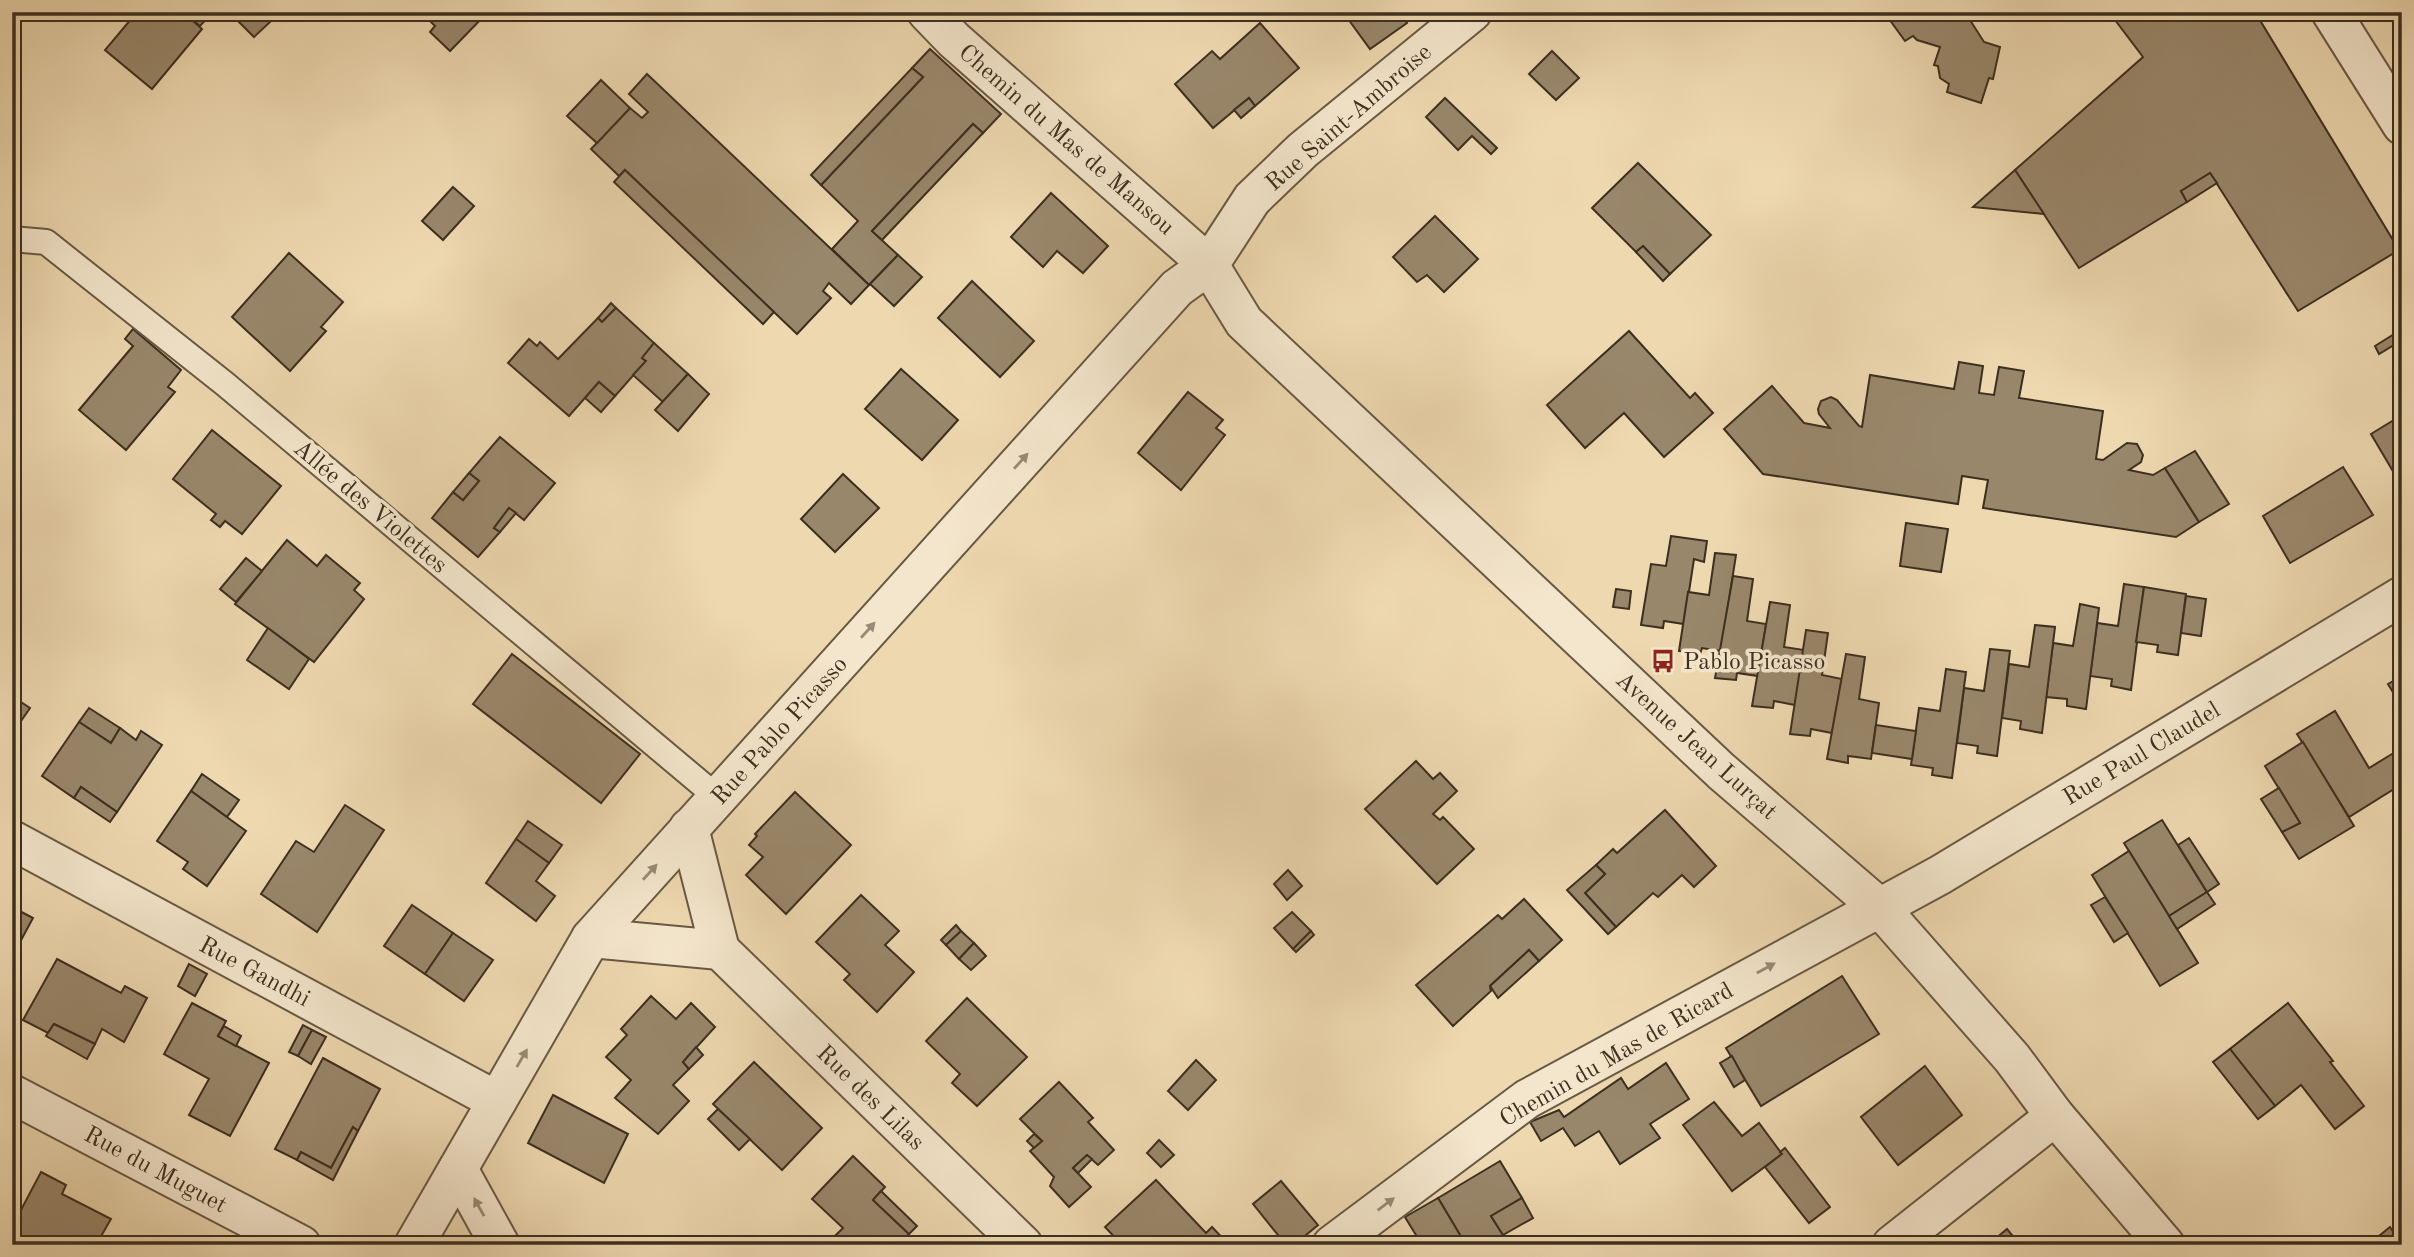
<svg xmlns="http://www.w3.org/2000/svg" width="2414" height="1257" font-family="'Old Standard TT',serif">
	<rect width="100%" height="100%" fill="#eed8b0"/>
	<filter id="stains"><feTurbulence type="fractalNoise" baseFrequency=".00286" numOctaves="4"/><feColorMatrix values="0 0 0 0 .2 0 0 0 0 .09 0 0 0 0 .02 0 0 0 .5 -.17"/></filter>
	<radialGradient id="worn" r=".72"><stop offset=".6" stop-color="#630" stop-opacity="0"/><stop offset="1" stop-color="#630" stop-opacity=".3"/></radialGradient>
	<g fill="#99876b" stroke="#3c2f20" stroke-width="2">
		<path d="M137 12H183L202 29 152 89 105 50Z"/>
		<path d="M183 12H213L200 26Z"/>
		<path d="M229 12H260L270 22 254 37Z"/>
		<path d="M421 12H488L450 51 430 32 435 26Z"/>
		<path d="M1343 12H1412L1404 18 1407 23 1370 49Z"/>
		<path d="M1884 12H1956L1955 15 1970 20 1984 42 2000 47 1993 79 1989 78 1981 103 1947 92 1949 84 1940 78 1938 66 1934 65 1940 47 1917 40 1913 36 1905 41Z"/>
		<path d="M2109 12H2255L2399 250 2298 311 2210 173 2181 191 2187 202 2079 268 2015 170 2143 57Z"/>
		<path d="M1260 23 1299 68 1255 106 1249 98 1213 128 1175 84 1212 51 1220 59Z"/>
		<path d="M930 49 1001 114 983 133 973 124 872 231 898 255 869 285 832 249 858 221 821 185 923 77 912 68Z"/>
		<path d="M1552 51 1579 78 1556 100 1529 74Z"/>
		<path d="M912 68 923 77 821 185 811 175Z"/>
		<path d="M647 74 869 285 851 304 829 283 823 291 831 298 797 334 625 170 619 176 591 149 630 108 642 118 648 112 629 94Z"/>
		<path d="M601 80 630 108 597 143 567 116Z"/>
		<path d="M1249 98 1255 106 1241 118 1234 110Z"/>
		<path d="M1445 98 1497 148 1491 154 1472 136 1458 150 1426 117Z"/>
		<path d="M973 124 983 133 882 240 872 231Z"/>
		<path d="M1638 163 1711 235 1670 274 1643 246 1636 252 1592 208Z"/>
		<path d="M625 170 774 312 763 324 614 182Z"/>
		<path d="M2015 170 2044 214 1973 207Z"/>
		<path d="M2210 173 2217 183 2187 202 2181 191Z"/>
		<path d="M453 187 474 206 443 240 422 221Z"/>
		<path d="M1051 193 1108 246 1083 273 1057 251 1043 267 1011 237Z"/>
		<path d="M1435 216 1478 259 1444 292 1427 275 1417 282 1393 257Z"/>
		<path d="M1643 246 1670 274 1663 281 1636 252Z"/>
		<path d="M289 253 343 302 321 327 326 331 290 371 232 317Z"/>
		<path d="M898 255 922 277 894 306 870 284Z"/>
		<path d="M972 281 1034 341 1000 377 938 318Z"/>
		<path d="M611 303 616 308 602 322 598 318Z"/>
		<path d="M616 308 654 343 642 358 646 361 615 396 599 382 569 416 508 363 529 339 537 346 540 342 558 359 598 318 602 322Z"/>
		<path d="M133 329 181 370 168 387 175 392 126 450 79 410 133 346 125 339Z"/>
		<path d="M1629 331 1690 398 1695 393 1713 413 1664 457 1624 413 1585 448 1547 405Z"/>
		<path d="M2399 331 2402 340 2379 354 2375 346Z"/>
		<path d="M654 343 688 374 663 402 633 375 646 361 642 358Z"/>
		<path d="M1959 362 1983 366 1979 393 1994 395 1999 367 2024 371 2019 398 2103 411 2096 459 2103 460 2127 443 2137 444 2143 455 2141 462 2129 470 2153 475 2165 468 2199 522 2176 537 1983 508 1988 480 1962 476 1958 504 1763 474 1724 429 1772 386 1804 423 1830 428 1819 414 1818 409 1821 401 1831 397 1837 400 1859 426 1862 427 1870 375 1954 389Z"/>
		<path d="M901 369 958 420 922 460 865 409Z"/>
		<path d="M688 374 709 394 678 431 655 410Z"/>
		<path d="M599 382 615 396 601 412 585 398Z"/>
		<path d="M1188 392 1223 420 1216 428 1225 435 1181 490 1138 453Z"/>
		<path d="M2402 415V484L2401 485 2371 434Z"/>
		<path d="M212 430 281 486 242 534 225 521 220 527 211 520 216 514 173 479Z"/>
		<path d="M500 437 555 483 524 520 509 508 494 528 500 532 478 557 432 518 453 492 463 500 479 481 469 473Z"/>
		<path d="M2195 451 2229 504 2199 522 2165 468Z"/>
		<path d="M2343 467 2373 515 2290 563 2263 516Z"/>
		<path d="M469 473 479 481 463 500 453 492Z"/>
		<path d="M843 474 879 508 835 552 801 519Z"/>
		<path d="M509 508 516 513 500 532 494 528Z"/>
		<path d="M1906 523 1948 529 1941 572 1900 566Z"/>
		<path d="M1671 536 1707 541 1704 562 1694 559 1684 624 1664 621 1663 628 1641 625 1651 564 1666 566Z"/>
		<path d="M287 540 317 566 326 555 360 583 354 590 364 599 314 662 235 604Z"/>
		<path d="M1715 553 1736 555 1721 651 1702 648 1700 654 1679 651 1688 592 1709 595Z"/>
		<path d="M246 558 262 571 236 602 220 589Z"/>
		<path d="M1733 576 1753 579 1747 621 1766 624 1758 676 1737 673 1736 680 1715 678Z"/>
		<path d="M2124 584 2144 587 2131 690 2111 686 2112 679 2090 676 2097 623 2118 626Z"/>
		<path d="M2144 587 2186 594 2178 655 2157 652 2158 645 2136 642Z"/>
		<path d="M1616 589 1631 591 1629 609 1613 607Z"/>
		<path d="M2186 596 2206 599 2201 636 2181 633Z"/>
		<path d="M1770 602 1790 605 1784 647 1804 650 1795 705 1774 701 1773 708 1752 706Z"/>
		<path d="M2080 604 2099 608 2086 709 2067 706V699L2046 697 2053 643 2073 646Z"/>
		<path d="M2035 625 2055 627 2042 733 2020 729 2021 721 2002 718 2009 664 2029 667Z"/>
		<path d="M268 628 309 659 289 689 247 660Z"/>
		<path d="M1806 630 1828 633 1822 675 1842 679 1832 733 1811 729 1810 736 1790 734Z"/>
		<path d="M1990 649 2010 651 1997 756 1977 753 1978 746 1957 743 1964 688 1984 691Z"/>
		<path d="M512 654 640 754 601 803 473 704Z"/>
		<path d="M1846 654 1865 657 1859 699 1879 703 1871 759 1848 756V763L1827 759Z"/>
		<path d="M1946 669 1966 672 1952 778 1932 775 1933 768 1911 765 1919 708 1940 711Z"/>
		<path d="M2402 676V707L2388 684Z"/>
		<path d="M12 696 30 708 12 734Z"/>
		<path d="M89 708 120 728 111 743 79 722Z"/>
		<path d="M2335 711 2369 768 2392 754 2402 768V784L2349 817 2297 734Z"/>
		<path d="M79 722 111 743 120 728 136 740 141 731 162 745 117 812 81 787 74 798 42 776Z"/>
		<path d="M1876 725 1916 731 1912 759 1872 753Z"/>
		<path d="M2303 742 2354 826 2299 859 2282 832 2300 823 2265 766Z"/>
		<path d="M1416 761 1433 779 1440 773 1457 791 1433 814 1440 820 1443 817 1474 849 1437 884 1365 809Z"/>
		<path d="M202 774 239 800 227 817 191 791Z"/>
		<path d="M81 787 117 812 110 822 74 798Z"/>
		<path d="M2279 788 2300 823 2282 832 2261 799Z"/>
		<path d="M191 791 246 831 207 886 183 869 188 862 157 841Z"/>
		<path d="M795 792 851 845 786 914 746 875 763 857 749 845 757 836 755 834Z"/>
		<path d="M345 805 384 830 317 932 261 894 296 841 314 852Z"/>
		<path d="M1665 810 1716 866 1694 887 1682 875 1658 897 1653 893 1616 927 1585 893 1605 874 1596 865 1613 849 1617 853Z"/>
		<path d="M2162 820 2207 892 2169 916 2124 843Z"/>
		<path d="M528 821 562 845 549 863 516 839Z"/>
		<path d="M2189 838 2219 884 2207 892 2178 845Z"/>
		<path d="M516 839 549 863 536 881 555 896 536 921 486 883Z"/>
		<path d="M2129 851 2198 963 2160 986 2092 875Z"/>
		<path d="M1596 865 1605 874 1585 893 1616 927 1608 934 1567 890Z"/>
		<path d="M1288 870 1302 886 1287 900 1274 884Z"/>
		<path d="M2207 892 2215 904 2177 929 2169 916Z"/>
		<path d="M861 895 899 931 885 945 914 972 877 1012 844 980 850 974 816 942Z"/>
		<path d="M2105 897 2128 933 2114 942 2091 905Z"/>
		<path d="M1524 899 1562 940 1539 961 1529 950 1490 986 1491 991 1453 1026 1416 985 1498 915 1502 919Z"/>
		<path d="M412 905 453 933 425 974 384 946Z"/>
		<path d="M12 907 33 918 12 957Z"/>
		<path d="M1292 912 1311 931 1293 949 1274 928Z"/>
		<path d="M956 925 961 931 946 945 941 940Z"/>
		<path d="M961 931 974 943 959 959 946 945Z"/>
		<path d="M1311 931 1314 935 1296 952 1293 949Z"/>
		<path d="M453 933 493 960 464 1001 425 974Z"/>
		<path d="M974 943 986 956 971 970 959 959Z"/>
		<path d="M1529 950 1539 961 1498 998 1490 986Z"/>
		<path d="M57 959 121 993 125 986 147 998 124 1042 102 1029 95 1044 54 1024 48 1033 23 1020Z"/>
		<path d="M189 964 207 974 195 996 178 986Z"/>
		<path d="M1842 976 1879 1034 1761 1106 1726 1048Z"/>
		<path d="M651 996 676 1019 691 1003 715 1027 683 1062 689 1069 673 1085 689 1101 658 1134 615 1098 631 1080 606 1057 627 1035 621 1029Z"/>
		<path d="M967 998 1027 1057 977 1106 952 1083 960 1074 926 1041Z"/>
		<path d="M192 1003 226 1021 218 1036 269 1063 230 1136 189 1115 209 1079 164 1054Z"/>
		<path d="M2288 1003 2333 1061 2330 1062 2364 1106 2335 1129 2301 1085 2275 1106 2230 1049Z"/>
		<path d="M54 1024 95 1044 87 1059 46 1036Z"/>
		<path d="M303 1025 312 1030 298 1056 289 1052Z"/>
		<path d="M224 1026 241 1036 236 1046 218 1036Z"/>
		<path d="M312 1030 326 1037 311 1064 298 1056Z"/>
		<path d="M696 1047 703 1055 689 1069 683 1062Z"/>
		<path d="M2230 1049 2275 1106 2258 1119 2213 1062Z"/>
		<path d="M1732 1056 1745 1080 1734 1087 1720 1063Z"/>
		<path d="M323 1058 380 1089 358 1131 353 1127 331 1168 301 1152 297 1160 275 1149Z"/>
		<path d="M1196 1060 1216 1080 1188 1110 1168 1091Z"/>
		<path d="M754 1062 822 1128 782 1170 713 1104Z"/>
		<path d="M1666 1063 1689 1099 1650 1124 1660 1138 1620 1164 1599 1131 1575 1146 1563 1128 1541 1141 1530 1122 1559 1110 1564 1117 1621 1078 1628 1089Z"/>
		<path d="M1925 1066 1962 1115 1898 1165 1861 1117Z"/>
		<path d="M1059 1082 1093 1118 1088 1122 1114 1150 1098 1165 1087 1155 1073 1168 1091 1187 1069 1207 1050 1186 1054 1177 1030 1151 1042 1141 1020 1119Z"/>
		<path d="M553 1095 628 1134 604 1183 528 1143Z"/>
		<path d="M1714 1102 1742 1136 1759 1123 1782 1154 1732 1191 1683 1125Z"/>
		<path d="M718 1109 750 1139 739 1150 708 1119Z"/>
		<path d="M353 1127 358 1131 333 1180 297 1160 301 1152 331 1168Z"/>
		<path d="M1034 1134 1042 1141 1034 1148 1027 1141Z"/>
		<path d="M1159 1140 1174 1155 1161 1167 1147 1153Z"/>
		<path d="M1785 1148 1830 1207 1809 1223 1765 1167 1782 1154 1780 1152Z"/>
		<path d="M1087 1155 1092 1159 1078 1173 1073 1168Z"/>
		<path d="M853 1156 885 1187 873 1200 909 1234 899 1245H846L836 1235 843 1228 812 1199Z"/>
		<path d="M1500 1161 1522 1198 1491 1216 1503 1235 1487 1245H1466L1438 1198Z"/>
		<path d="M41 1172 66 1185 62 1194 111 1219 96 1245H26L12 1237V1227Z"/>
		<path d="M1156 1180 1206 1233 1212 1227 1229 1245H1137L1134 1242 1130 1245H1122L1105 1227Z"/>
		<path d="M1281 1181 1318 1225 1294 1245H1286L1253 1204Z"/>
		<path d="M881 1191 917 1226 909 1234 873 1200Z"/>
		<path d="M1438 1198 1466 1245H1422L1405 1217Z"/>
		<path d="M1522 1198 1533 1218 1503 1235 1491 1216Z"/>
		<path d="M2390 1227 2402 1245H2368Z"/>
		<path d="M2007 1229 2020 1245H1988Z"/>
		<path d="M836 1235 846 1245H827Z"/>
	</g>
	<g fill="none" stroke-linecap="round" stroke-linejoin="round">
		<g stroke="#685944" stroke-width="28">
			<path id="lane" d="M12 239 46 242 225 384 717 797"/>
		</g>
		<g stroke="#685944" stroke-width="42">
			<g id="street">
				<path d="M927 12 954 40 1209 265 1244 322 1721 771 1880 908 2012 1058 2055 1116 2165 1245"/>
				<path d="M2331 12 2402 125"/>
				<path d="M12 840 497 1101"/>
				<path d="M591 938 720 950 689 828"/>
				<path d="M720 950 1023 1245"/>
				<path d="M12 1094 301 1245"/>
				<path d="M458 1169 500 1245"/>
				<path d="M414 1245 591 938 1177 288 1209 265 1252 199 1303 150 1472 12"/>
				<path d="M1332 1245 1527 1099 1940 875 2402 596"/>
				<path d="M1892 1245 2055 1116"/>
			</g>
		</g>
		<use href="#lane" stroke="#f4e6cc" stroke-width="24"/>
		<use href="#street" stroke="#f4e6cc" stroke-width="38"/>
	</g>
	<defs><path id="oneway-solid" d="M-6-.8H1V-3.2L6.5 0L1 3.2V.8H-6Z" transform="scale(1.75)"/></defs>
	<g fill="#988a76">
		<use href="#oneway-solid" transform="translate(1021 461) rotate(-48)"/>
		<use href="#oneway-solid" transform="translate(868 630) rotate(-48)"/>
		<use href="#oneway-solid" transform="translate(650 872) rotate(-48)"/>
		<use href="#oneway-solid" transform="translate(1766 968) rotate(-29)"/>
		<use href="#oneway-solid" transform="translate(522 1058) rotate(-60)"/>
		<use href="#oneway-solid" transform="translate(1386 1204) rotate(-37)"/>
		<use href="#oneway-solid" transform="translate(479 1207) rotate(-119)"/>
	</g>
	<defs>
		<g id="bus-bare" transform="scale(1.89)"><path d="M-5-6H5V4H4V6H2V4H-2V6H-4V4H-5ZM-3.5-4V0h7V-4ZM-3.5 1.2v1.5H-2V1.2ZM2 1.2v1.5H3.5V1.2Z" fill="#8f2418" stroke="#f4e6cc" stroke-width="2.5" paint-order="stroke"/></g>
	</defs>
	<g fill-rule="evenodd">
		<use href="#bus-bare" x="1663" y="661"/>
	</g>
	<g text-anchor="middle" stroke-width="7" stroke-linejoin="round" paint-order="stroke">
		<g font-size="24" fill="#3c2f20" stroke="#f4e6cc">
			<text transform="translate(1348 117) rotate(-41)" y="8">Rue Saint-Ambroise</text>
			<text transform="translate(1067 139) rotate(41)" y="8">Chemin du Mas de Mansou</text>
			<text transform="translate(371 506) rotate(40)" y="8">Allée des Violettes</text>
			<text transform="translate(779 730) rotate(-48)" y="8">Rue Pablo Picasso</text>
			<text transform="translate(1697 745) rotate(42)" y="8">Avenue Jean Lurçat</text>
			<text transform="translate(2141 753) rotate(-31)" y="8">Rue Paul Claudel</text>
			<text transform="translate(255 971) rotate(28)" y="8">Rue Gandhi</text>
			<text transform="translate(1616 1054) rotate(-30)" y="8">Chemin du Mas de Ricard</text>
			<text transform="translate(871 1097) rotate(44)" y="8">Rue des Lilas</text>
			<text transform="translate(156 1169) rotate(28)" y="8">Rue du Muguet</text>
		</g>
		<g font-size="24" fill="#3c2f20" stroke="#f4e6cc" text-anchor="start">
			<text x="1683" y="669">Pablo Picasso</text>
		</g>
	</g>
	<rect width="2414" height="1257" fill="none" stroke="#eed8b0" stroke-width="42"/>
	<rect x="14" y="14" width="2386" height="1229" fill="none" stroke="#3c2f20" stroke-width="3.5"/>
	<rect x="21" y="21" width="2372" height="1215" fill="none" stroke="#3c2f20" stroke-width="2"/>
	<rect width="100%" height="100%" filter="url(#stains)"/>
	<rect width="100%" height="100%" fill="url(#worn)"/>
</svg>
